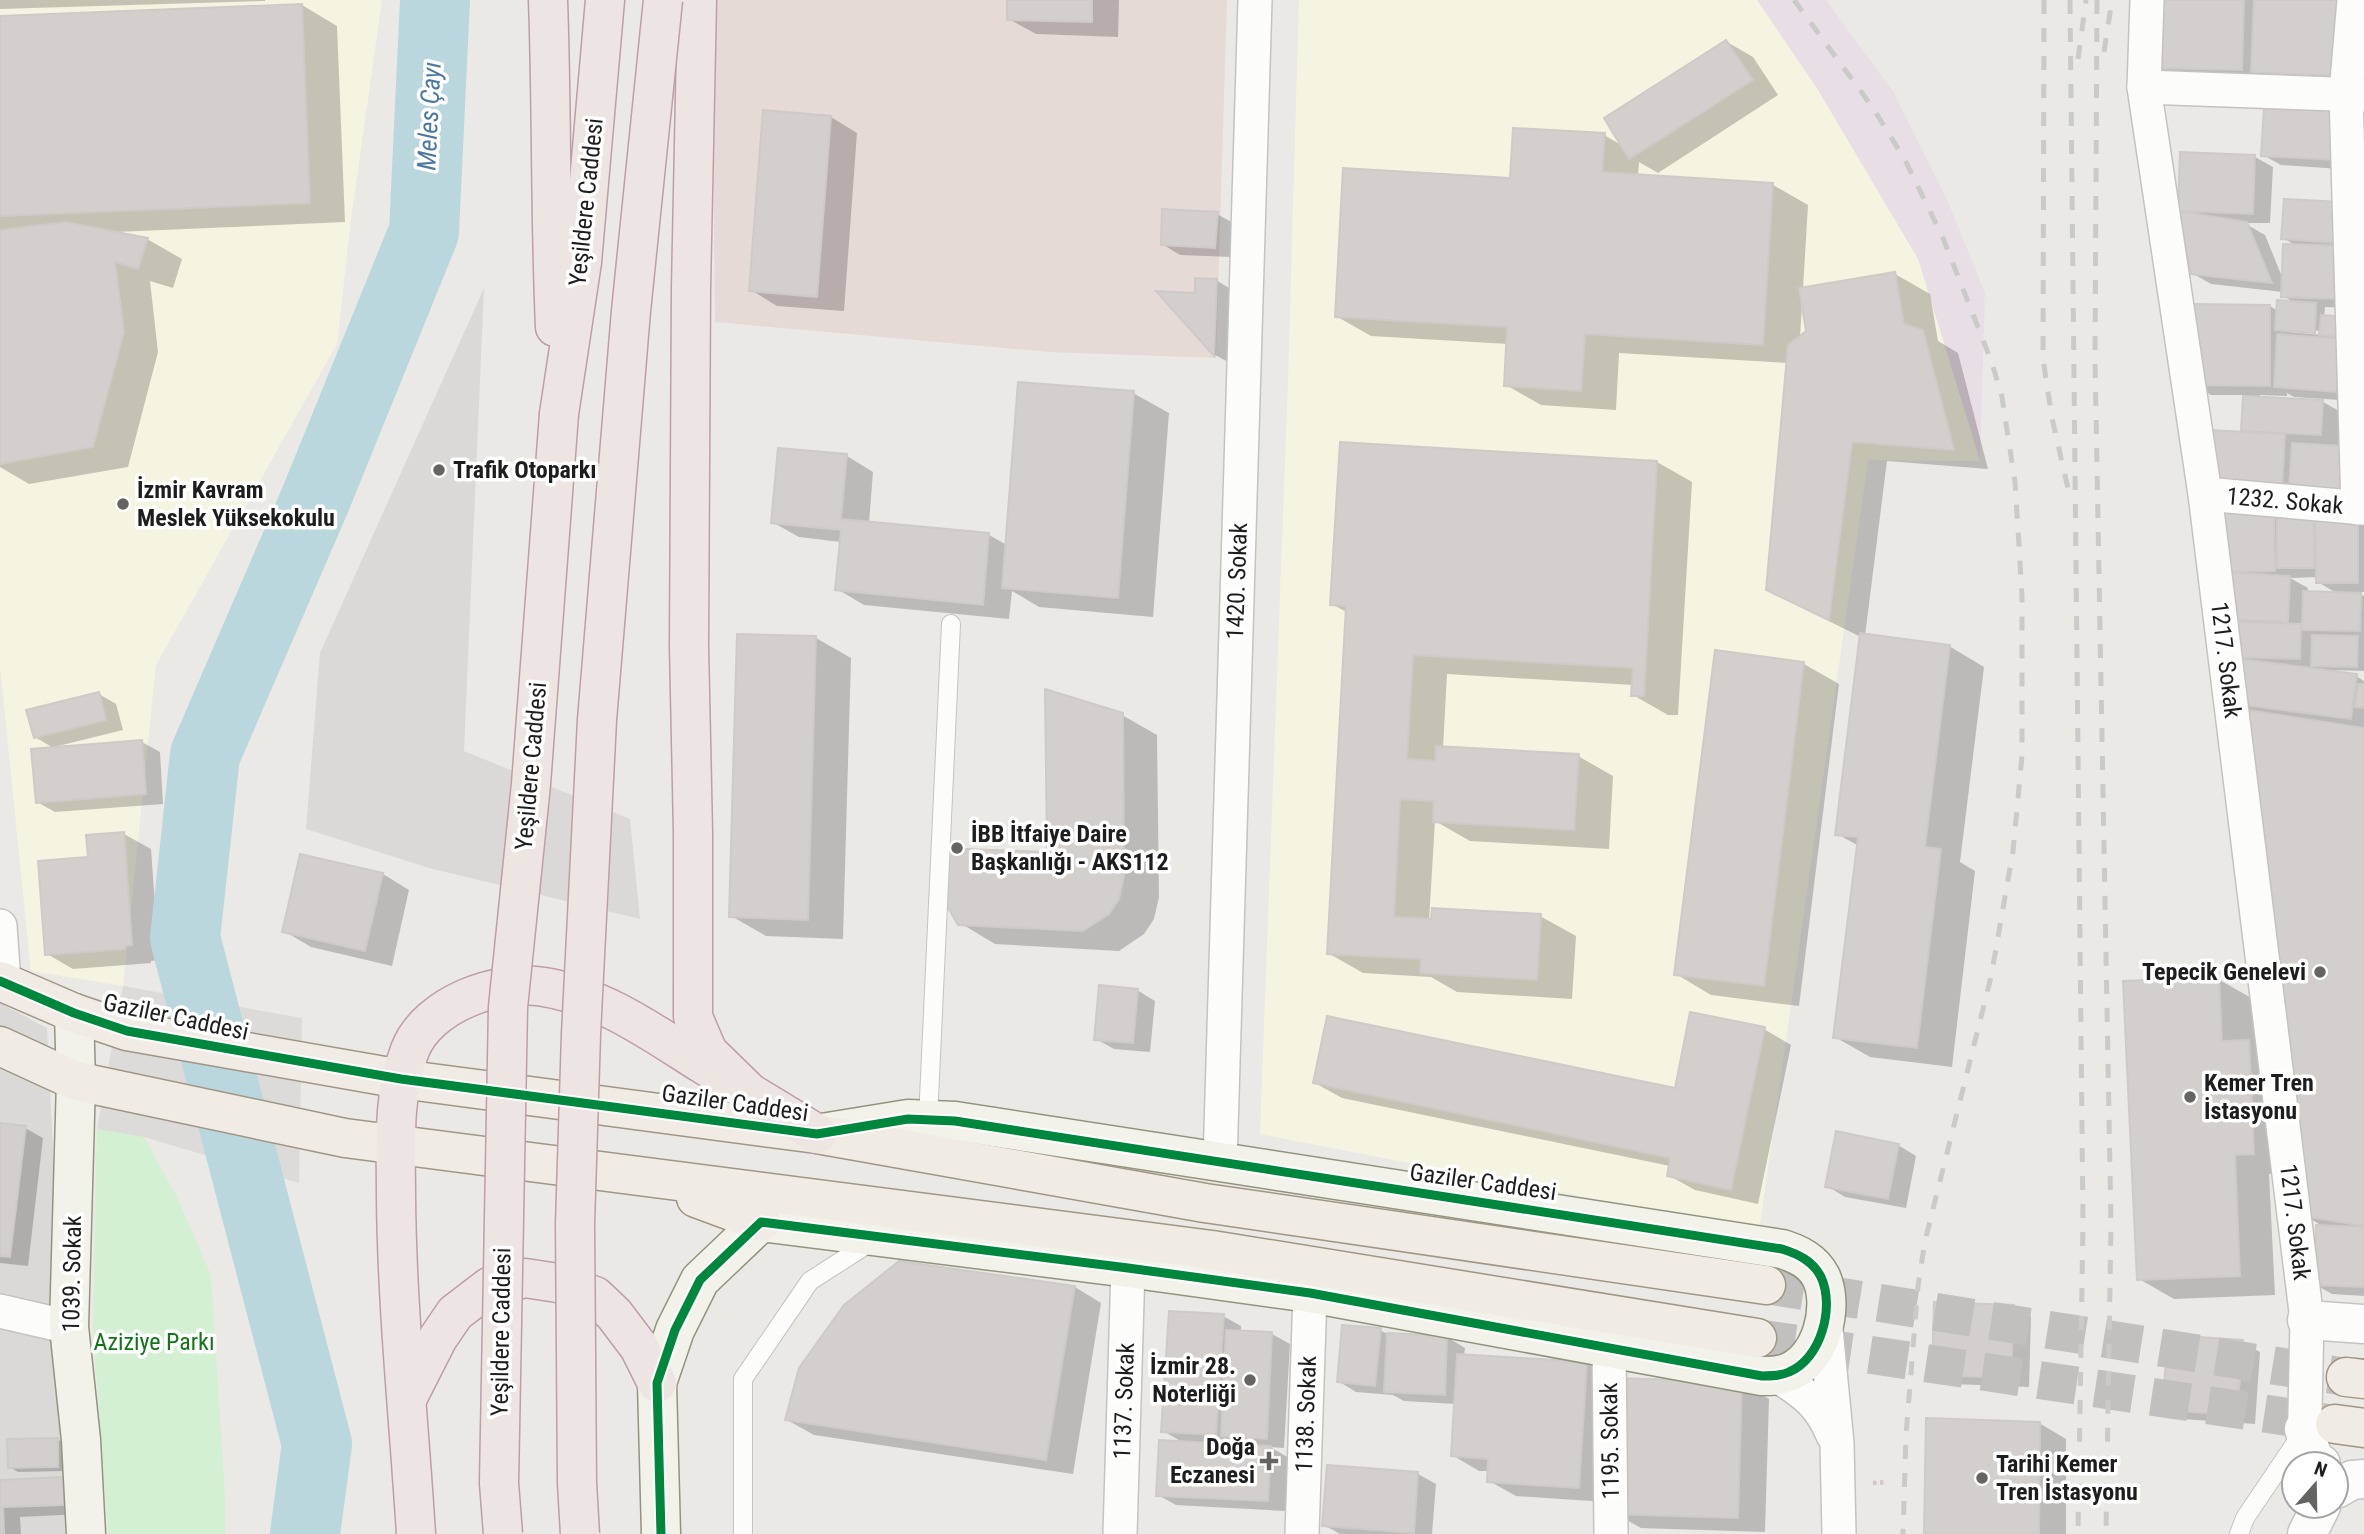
<svg xmlns="http://www.w3.org/2000/svg" width="2364" height="1534" font-family="'Roboto Condensed',sans-serif">
	<rect width="100%" height="100%" fill="#ebe9e6"/>
	<g fill="#dad9d7">
		<path d="M484 288 464 751 630 819 640 919 429 868 306 829 320 653Z"/>
		<path d="M0 1003 47 1028 72 1534H0Z"/>
	</g>
	<path fill="#e8dee5" d="M1757 0H1826L1894 93 1946 197 1985 293 1980 461 1918 259Z"/>
	<g fill="#f5f4e0">
		<path d="M0 0H382L350 227 337 344 156 665 123 986 31 971 0 667Z"/>
		<path d="M1299 0H1757L1818 90 1918 259 1980 461 1868 460 1759 1231 1260 1134 1288 382Z"/>
	</g>
	<path fill="#e5dad6" d="M716 0H1227L1216 358 1049 352 715 322 713 139Z"/>
	<path fill="#d4f0d3" d="M97 1129 144 1137 177 1197 211 1275 225 1495V1534H108L93 1328Z"/>
	<path fill="#dcdbda" d="M123 986 302 1018 299 1183 144 1137 97 1129Z"/>
	<g fill="#0003" fill-rule="evenodd">
		<path d="M0 0H265V1L0 9Z"/>
		<path d="M1009 0H1119L1118 37 1036 34 1009 19Z"/>
		<path d="M2156 0H2360L2364 3V90L2182 82 2155 67Z"/>
		<path d="M302 5 337 26 345 222 116 232 147 239 182 259 173 288 150 281 158 352 128 467 29 484 0 467V231H3L0 229V18Z"/>
		<path d="M1727 42 1753 57 1778 95 1658 173 1639 162 1638 176 1773 185 1808 205 1803 289 1895 274 1930 294 1938 341 1958 353 1988 469 1887 461 1865 636 1949 646 1984 667 1960 862 1975 871 1952 1067 1870 1057 1835 1037 1859 846 1837 834 1861 637 1804 609 1768 589 1788 363 1619 353 1616 410 1541 405 1506 385 1508 344 1371 336 1336 316 1511 180 1604 135 1623 146ZM1802 304 1808 332 1800 338Z"/>
		<path d="M2266 94 2354 170 2281 165 2263 155Z"/>
		<path d="M831 117 857 133 844 311 777 306 751 290Z"/>
		<path d="M2255 157 2273 167 2270 223H2244L2265 235 2283 279 2297 246 2283 238 2339 203 2360 308 2325 307 2324 317 2348 319 2355 401 2294 397 2287 393V396L2260 395V399L2323 402 2341 412 2338 447 2357 500 2227 493 2242 433 2244 395H2211L2193 384 2270 306 2278 311 2295 303 2283 296V292L2211 284 2192 273 2180 211ZM2288 329 2324 331 2323 335 2288 332Z"/>
		<path d="M1217 214 1235 224 1233 257 1180 255 1162 244Z"/>
		<path d="M1216 280 1234 291 1232 364 1215 355 1160 293 1196 295Z"/>
		<path d="M1133 393 1169 413 1153 617 1039 607 1012 591 1009 619 864 605 837 589 841 542 799 537 772 522 847 456 873 472 869 523 989 535 1007 545Z"/>
		<path d="M1657 462 1692 482 1678 715H1668L1633 695 1634 685 1447 674 1443 748 1578 756 1613 776 1609 849 1470 841 1435 821 1429 921 1540 916 1576 936 1572 999 1457 992 1431 977 1363 973 1328 953 1348 613 1332 604Z"/>
		<path d="M2219 506 2364 523V592H2357L2364 596V671L2330 670V673L2356 676 2364 681V1296L2332 1294 2314 1284 2324 1227 2304 1215 2249 710 2237 703 2243 660 2237 656ZM2318 577V582L2338 594 2307 593 2308 588 2290 578Z"/>
		<path d="M816 638 851 658 843 939 766 936 731 916Z"/>
		<path d="M1804 664 1839 684 1799 1006 1711 995 1676 974Z"/>
		<path d="M99 694 116 704 123 730 58 746 59 748 142 742 160 752 163 804 55 812 37 802 55 749 35 737Z"/>
		<path d="M1122 715 1157 735 1159 897 1154 919 1144 934 1119 951 995 944 960 923 1049 854Z"/>
		<path d="M124 834 151 849 159 960 151 961V963L73 969 47 954 90 859Z"/>
		<path d="M383 874 409 890 392 966 311 947 284 931Z"/>
		<path d="M2218 979 2253 999 2256 1046 2284 1062 2289 1173 2269 1174 2275 1295 2174 1299 2139 1279Z"/>
		<path d="M1137 990 1155 1001 1150 1052 1114 1049 1096 1039Z"/>
		<path d="M1764 1029 1791 1045 1758 1204 1695 1190 1668 1175 1670 1166 1342 1098 1315 1083 1676 1090Z"/>
		<path d="M0 1123 25 1128 43 1138 28 1266 0 1263Z"/>
		<path d="M1898 1145 1916 1156 1906 1208 1845 1197 1827 1186Z"/>
		<path d="M1075 1287 1101 1303 1073 1474 814 1435 787 1420Z"/>
		<path d="M2013 1306 2031 1317 2029 1387 1952 1384 1934 1374Z"/>
		<path d="M1223 1316 1241 1326V1332L1272 1334 1290 1344 1284 1448 1270 1447 1289 1458 1286 1511 1176 1505 1158 1495 1184 1443 1163 1431Z"/>
		<path d="M1380 1330 1389 1335 1447 1337 1465 1348 1464 1356 1586 1363 1613 1379 1606 1502 1516 1496 1489 1481V1471H1479L1452 1455 1456 1404 1404 1401 1393 1395 1356 1392 1338 1381Z"/>
		<path d="M2242 1342 2260 1352 2255 1424 2182 1419 2164 1409Z"/>
		<path d="M1742 1383 1769 1399 1765 1532 1641 1528 1614 1513Z"/>
		<path d="M2039 1423 2066 1439V1534H1925Z"/>
		<path d="M57 1439 66 1444V1471L18 1472 10 1467Z"/>
		<path d="M1418 1474 1436 1484 1432 1534H1340L1324 1525Z"/>
		<path d="M62 1478 80 1489 81 1514 20 1517 21 1534H0V1481Z"/>
	</g>
	<g fill="none" stroke-linecap="round" stroke-linejoin="round">
		<path stroke="#bad7dd" stroke-width="70" d="M305 1534 317 1444 185 938 205 755 316 498 424 232 435 0"/>
	</g>
	<g fill="#d2cfcd" stroke="#cecac7" stroke-width="2">
		<path d="M1007 0H1092V22L1007 20Z"/>
		<path d="M2155 0H2244L2242 70 2153 68Z"/>
		<path d="M2254 0H2344L2341 76 2251 72Z"/>
		<path d="M302 4 310 203 0 216V16Z"/>
		<path d="M1726 40 1753 80 1629 159 1604 118Z"/>
		<path d="M2265 92 2340 96 2336 160 2261 156Z"/>
		<path d="M763 110 831 116 817 297 749 291Z"/>
		<path d="M1513 128 1605 133 1602 172 1773 183 1763 345 1585 334 1581 391 1504 386 1507 327 1335 317 1343 168 1510 178Z"/>
		<path d="M2180 152 2255 155 2253 214 2178 211Z"/>
		<path d="M2284 199 2340 202 2337 243 2281 239Z"/>
		<path d="M1162 209 1218 212 1215 248 1161 245Z"/>
		<path d="M2178 211 2247 222 2272 283 2191 274Z"/>
		<path d="M66 222 148 238 138 269 115 262 124 332 93 447 0 464V230Z"/>
		<path d="M2283 244 2345 246 2342 299 2281 297Z"/>
		<path d="M1895 272 1904 324 1923 330 1954 450 1852 442 1829 620 1766 590 1788 345 1806 331 1799 288Z"/>
		<path d="M1195 278 1217 279 1214 356 1156 291 1195 293Z"/>
		<path d="M2277 300 2316 303 2315 333 2275 330Z"/>
		<path d="M2192 304 2270 305V386L2192 385Z"/>
		<path d="M2321 315 2348 317 2346 337 2319 335Z"/>
		<path d="M2277 334 2341 339 2337 392 2274 387Z"/>
		<path d="M1018 382 1134 391 1118 598 1002 588Z"/>
		<path d="M2243 396 2323 400 2321 435 2241 431Z"/>
		<path d="M2209 430 2285 434 2282 487 2207 483Z"/>
		<path d="M1340 442 1657 461 1644 696H1631L1633 668 1413 655 1407 759 1435 761 1436 746 1579 754 1574 830 1433 822 1434 801 1400 799 1394 917 1431 919 1432 908 1541 914 1537 980 1420 973 1421 959 1327 954 1346 606 1330 605Z"/>
		<path d="M2292 443 2342 446 2339 491 2289 487Z"/>
		<path d="M778 448 847 454 841 519 989 533 983 605 835 590 841 530 771 523Z"/>
		<path d="M2274 504 2275 571 2218 572V505Z"/>
		<rect x="2277" y="515" width="37" height="53"/>
		<path d="M2315 517H2358V583H2316Z"/>
		<path d="M2223 572 2290 576 2288 622 2221 619Z"/>
		<path d="M2303 591 2361 593 2360 631 2302 630Z"/>
		<path d="M2236 622 2301 624 2300 659 2236 657Z"/>
		<path d="M1860 633 1950 645 1925 847 1941 849 1917 1048 1833 1038 1858 837 1835 835Z"/>
		<path d="M737 634 816 636 808 920 729 917Z"/>
		<path d="M2312 635 2358 636 2357 667 2311 666Z"/>
		<path d="M1715 650 1804 662 1764 986 1674 975Z"/>
		<path d="M2241 659 2357 674 2351 719 2236 704Z"/>
		<path d="M2358 684H2364V708L2355 707Z"/>
		<path d="M1045 689 1123 713 1124 876 1119 899 1109 914 1083 931 958 925 939 892 942 848 1047 852Z"/>
		<path d="M99 692 106 720 34 738 26 710Z"/>
		<path d="M2247 710 2364 728V1226L2302 1216Z"/>
		<path d="M142 740 146 794 36 803 31 749Z"/>
		<path d="M124 832 132 945 125 946V949L45 955 38 861 88 857 86 835Z"/>
		<path d="M300 854 383 873 365 951 282 932Z"/>
		<path d="M2219 977 2222 1041 2249 1040 2254 1154 2235 1155 2240 1276 2137 1280 2123 981Z"/>
		<path d="M1099 985 1138 989 1133 1043 1094 1040Z"/>
		<path d="M1690 1012 1765 1027 1731 1190 1667 1176 1670 1158 1313 1083 1327 1016 1675 1088Z"/>
		<path d="M0 1123 26 1126 10 1257 0 1256Z"/>
		<path d="M1836 1131 1899 1144 1888 1199 1825 1187Z"/>
		<path d="M2316 1225 2364 1227V1287L2313 1285Z"/>
		<path d="M899 1261 1075 1286 1046 1460 785 1420 799 1368 844 1305Z"/>
		<path d="M1934 1302 2014 1305 2011 1378 1932 1375Z"/>
		<path d="M1169 1311 1224 1314 1216 1435 1161 1432Z"/>
		<path d="M1342 1325 1381 1328 1375 1386 1337 1382Z"/>
		<path d="M1226 1330 1272 1332 1267 1439 1221 1436Z"/>
		<path d="M1387 1333 1447 1336 1445 1395 1384 1392Z"/>
		<path d="M2168 1335 2243 1340 2237 1415 2162 1410Z"/>
		<path d="M1457 1354 1587 1362 1579 1488 1487 1482 1488 1459 1451 1456Z"/>
		<path d="M1616 1378 1742 1382 1738 1518 1612 1514Z"/>
		<path d="M1926 1418 2040 1422 2039 1534H1924Z"/>
		<path d="M58 1438V1467L8 1468 7 1439Z"/>
		<path d="M1159 1440 1271 1446 1268 1501 1156 1496Z"/>
		<path d="M1327 1465 1418 1472 1414 1533 1322 1526Z"/>
		<path d="M63 1477 64 1505 3 1507 4 1534H0V1480Z"/>
	</g>
	<g fill="none" stroke-linecap="round" stroke-linejoin="round">
		<g stroke="#c2c0be" stroke-width="38" stroke-dasharray="38 19" stroke-linecap="butt">
			<path d="M1766 1285 2346 1377"/>
			<path d="M1757 1338 2335 1424"/>
		</g>
		<g stroke="#c4c3c2" stroke-width="20">
			<g id="service">
				<path d="M928 1120 951 624"/>
				<path d="M743 1534V1379L810 1281 874 1240"/>
				<path d="M2239 1534 2245 1518 2299 1438"/>
			</g>
		</g>
		<g stroke="#c4c3c2" stroke-width="36">
			<g id="minor">
				<path d="M2147 0 2144 87 2205 494 2307 1320 2304 1457"/>
				<path d="M2354 0 2346 93 2358 508"/>
				<path d="M2144 87 2364 95"/>
				<path d="M2205 494 2364 508"/>
				<path d="M0 926 4 983"/>
				<path d="M1220 1163 1255 0"/>
				<path d="M0 1311 69 1327"/>
				<path d="M1825 1319 1837 1443 1839 1534"/>
				<path d="M1609 1348 1611 1534"/>
				<path d="M1776 1375C1805 1393 1820 1404 1833 1435"/>
				<path d="M1120 1534 1128 1268"/>
				<path d="M1302 1534 1310 1293"/>
			</g>
		</g>
		<g stroke="#c4c3c2" stroke-width="41">
			<g id="tertiary">
				<path d="M2307 1320 2364 1324"/>
				<path d="M2304 1429 2314 1461 2321 1464"/>
				<path d="M2336 1489 2352 1480 2364 1479"/>
				<path d="M2307 1534 2321 1506"/>
			</g>
		</g>
		<g stroke="#92947f" stroke-width="41">
			<g id="secondary">
				<path d="M74 1013 76 1081 69 1327 81 1440 86 1534"/>
				<path d="M661 1534 657 1383 675 1330 700 1280 761 1222 1128 1268 1310 1293 1762 1376C1771 1376 1780 1376 1789 1372 1821 1359 1835 1307 1821 1277 1813 1261 1798 1254 1782 1249L955 1121 908 1119 822 1133"/>
			</g>
		</g>
		<g stroke="#a09684" stroke-width="41">
			<g id="primary">
				<path d="M0 981 74 1013 127 1031 401 1079 817 1134 1205 1203 1766 1285"/>
				<path d="M0 1046 76 1081 345 1138 1212 1250 1757 1338"/>
				<path d="M696 1198 761 1222"/>
				<path d="M2346 1377 2364 1379"/>
				<path d="M2335 1424 2364 1428"/>
			</g>
		</g>
		<g stroke="#bf9ea8" stroke-width="41">
			<g id="trunk">
				<path d="M548 0C552 109 550 218 555 327"/>
				<path d="M697 0 691 288 689 646 693 833V1017L708 1052 748 1091"/>
				<path d="M559 414 582 262 605 0"/>
				<path d="M407 1399 438 1338 455 1313 489 1287 525 1278 558 1283 595 1296 614 1314 639 1347 657 1383"/>
				<path d="M416 1534C409 1422 397 1309 396 1197 396 1148 392 1096 410 1050 428 1004 498 979 544 987 604 997 653 1033 704 1065 741 1088 779 1110 817 1134"/>
			</g>
		</g>
		<path stroke="#d5c8c6" stroke-width="4.5" stroke-dasharray="3.5 3.5" stroke-linecap="butt" d="M1873 1483 1886 1482"/>
		<use href="#service" stroke="#fcfcfb" stroke-width="18"/>
		<use href="#minor" stroke="#fcfcfb" stroke-width="33"/>
		<use href="#tertiary" stroke="#fcfcfb" stroke-width="38"/>
		<use href="#secondary" stroke="#f2f2ea" stroke-width="38"/>
		<use href="#primary" stroke="#f0ebe4" stroke-width="38"/>
		<use href="#trunk" stroke="#ece5e2" stroke-width="38"/>
		<g stroke="#cacac9" stroke-width="5" stroke-dasharray="14 14" stroke-linecap="butt">
			<path d="M1794 0 1873 108 1905 160 1943 238 1992 363 2002 397 2015 482 2019 545 2022 597V756L2013 851 1991 977 1925 1241 1918 1286 1906 1435 1903 1534"/>
			<path d="M2044 0 2043 359 2052 418 2069 493"/>
			<path d="M2070 0 2083 1222 2078 1534"/>
			<path d="M2097 0 2095 360 2111 1224 2106 1534"/>
			<path d="M2104 52 2112 0"/>
			<path d="M2078 59 2086 0"/>
		</g>
		<g stroke="#bf9ea8" stroke-width="41" stroke-linecap="butt">
			<g id="trunk-bridge">
				<path d="M503 1534 499 1483 508 1007 531 784 559 414"/>
				<path d="M580 1534 577 1483 575 1224 581 1034 597 720 631 311 663 0"/>
			</g>
		</g>
		<use href="#trunk-bridge" stroke="#ece5e2" stroke-width="38"/>
		<g stroke="#fff" stroke-width="13">
			<path id="cycleway" d="M0 981 74 1013 127 1031 401 1079 817 1134 908 1119 955 1121 1782 1249C1798 1254 1813 1261 1821 1277 1835 1307 1821 1359 1789 1372 1780 1376 1771 1376 1762 1376L1310 1293 1128 1268 761 1222 700 1280 675 1330 657 1383 661 1534"/>
		</g>
		<use href="#cycleway" stroke="#00873e" stroke-width="9"/>
	</g>
	<g fill="#656463" stroke="#fff" stroke-width="2.5">
		<circle cx="439" cy="470" r="7"/>
		<circle cx="123" cy="504" r="7"/>
		<circle cx="957" cy="848" r="7"/>
		<circle cx="2320" cy="972" r="7"/>
		<circle cx="2190" cy="1097" r="7"/>
		<circle cx="1250" cy="1380" r="7"/>
		<path d="M1265.5 1450.5h7v7h7v7h-7v7h-7v-7h-7v-7h7z"/>
		<circle cx="1982" cy="1478" r="7"/>
	</g>
	<g text-anchor="middle" stroke-width="7" stroke-linejoin="round" paint-order="stroke">
		<g font-size="24" fill="#1d1d1d" stroke="#fff">
			<text transform="translate(586 202) rotate(-84)" y="8">Yeşildere Caddesi</text>
			<text transform="translate(2285 501) rotate(5)" y="8">1232. Sokak</text>
			<text transform="translate(1237 581) rotate(-88)" y="8">1420. Sokak</text>
			<text transform="translate(2226 660) rotate(83)" y="8">1217. Sokak</text>
			<text transform="translate(531 766) rotate(-85)" y="8">Yeşildere Caddesi</text>
			<text transform="translate(176 1017) rotate(12)" y="8">Gaziler Caddesi</text>
			<text transform="translate(735 1103) rotate(8)" y="8">Gaziler Caddesi</text>
			<text transform="translate(1483 1182) rotate(8)" y="8">Gaziler Caddesi</text>
			<text transform="translate(2295 1222) rotate(83)" y="8">1217. Sokak</text>
			<text transform="translate(72 1274) rotate(-89)" y="8">1039. Sokak</text>
			<text transform="translate(501 1332) rotate(-89)" y="8">Yeşildere Caddesi</text>
			<text transform="translate(1124 1401) rotate(-88)" y="8">1137. Sokak</text>
			<text transform="translate(1306 1414) rotate(-88)" y="8">1138. Sokak</text>
			<text transform="translate(1610 1441) rotate(-91)" y="8">1195. Sokak</text>
		</g>
		<g font-size="24" font-weight="bold" fill="#1d1d1d" stroke="#fff" text-anchor="start">
			<text x="453" y="478">Trafik Otoparkı</text>
			<text x="137" y="498">İzmir Kavram<tspan x="137" dy="28">Meslek Yüksekokulu</tspan></text>
			<text x="971" y="842">İBB İtfaiye Daire<tspan x="971" dy="28">Başkanlığı - AKS112</tspan></text>
			<text x="2306" y="980" text-anchor="end">Tepecik Genelevi</text>
			<text x="2204" y="1091">Kemer Tren<tspan x="2204" dy="28">İstasyonu</tspan></text>
			<text x="1236" y="1374" text-anchor="end">İzmir 28.<tspan x="1236" dy="28">Noterliği</tspan></text>
			<text x="1255" y="1455" text-anchor="end">Doğa<tspan x="1255" dy="28">Eczanesi</tspan></text>
			<text x="1996" y="1472">Tarihi Kemer<tspan x="1996" dy="28">Tren İstasyonu</tspan></text>
		</g>
		<g font-size="24" fill="#107516" stroke="#fff">
			<text x="154" y="1350">Aziziye Parkı</text>
		</g>
		<g font-size="26" font-style="italic" fill="#4b78a0" stroke="#fff">
			<text transform="translate(429 116) rotate(-87)" y="9">Meles Çayı</text>
		</g>
	</g>
	<g transform="translate(2315 1485) rotate(20)"><circle r="33" fill="#ffffff" stroke="#a5a5a5" stroke-width="2"/>
	<path d="M0-5L12 26L0 18L-12 26Z" fill="#656463"/>
	<text y="-10" font-size="19" font-weight="bold" text-anchor="middle" fill="#1d1d1d">N</text>
	</g>
</svg>
